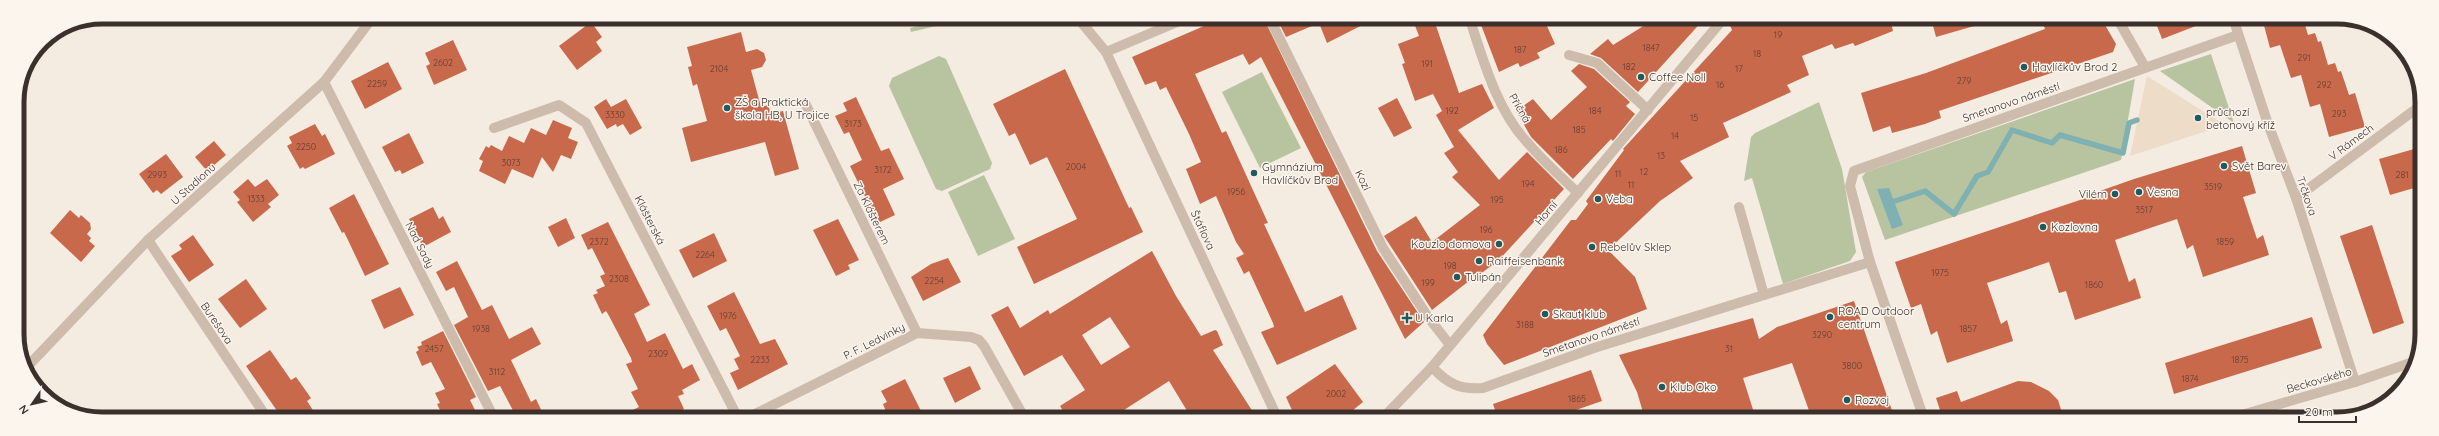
<svg xmlns="http://www.w3.org/2000/svg" width="2439" height="436" font-family="Quicksand,sans-serif">
	<rect width="100%" height="100%" fill="#f4ebe1"/>
	<g fill="#b8c4a0">
		<path d="M957 17H974L911 32 910 28Z"/>
		<path d="M2211 54 2234 123 2160 71Z"/>
		<path d="M939 56 946 59 992 163 990 169 942 191 936 189 889 86 892 78Z"/>
		<path d="M1262 72 1301 148 1260 168 1222 92Z"/>
		<path d="M2135 79 2121 160 1885 240 1862 177 1866 172Z"/>
		<path d="M1819 102 1842 169 1856 252 1850 261 1783 284 1752 178 1744 181 1751 137 1755 133Z"/>
		<path d="M984 175 1015 239 978 256 948 192Z"/>
	</g>
	<path fill="#ecdcc8" d="M2147 76 2225 125 2130 156Z"/>
	<path fill="#7fb0b2" d="M1889 188 1903 225 1892 229 1877 189Z"/>
	<g fill="none" stroke-linecap="round" stroke-linejoin="round">
		<path stroke="#7fb0b2" stroke-width="5.5" d="M1889 203 1925 191 1954 214 1977 176 1988 172 2012 130 2052 143 2060 135 2123 153 2129 123 2137 120"/>
	</g>
	<g fill="#c8694b" fill-rule="evenodd">
		<path d="M1225 17H1263L1377 251 1424 322 1405 339 1261 57 1249 65 1243 54 1195 74 1222 133 1226 131 1268 223 1264 224 1305 312 1342 295 1357 329 1277 365 1261 332 1274 327 1273 323 1249 271 1244 274 1236 258 1244 254 1236 242 1216 196 1200 204 1186 169 1201 162 1189 134 1166 87 1160 90 1156 81 1145 85 1132 57Z"/>
		<path d="M1276 17H1378L1327 43 1319 23 1286 37Z"/>
		<path d="M1429 17H1433L1459 93 1482 84 1494 108 1458 130 1499 180 1527 152 1564 189 1498 261 1476 277H1474L1432 310 1384 236 1416 216 1432 242 1480 205 1452 177 1458 172 1444 153 1454 147 1436 115 1442 111 1433 94 1415 101 1402 64 1405 63 1398 44 1419 36 1414 23Z"/>
		<path d="M1478 17H1543L1555 44 1537 53 1540 58 1520 67 1518 63 1499 72Z"/>
		<path d="M1640 18H1705L1638 92 1601 58 1590 54 1608 39 1613 45 1645 25Z"/>
		<path d="M1730 18H1890L1893 31 1855 46 1853 43 1835 49 1832 44 1802 56 1809 75 1787 85 1791 92 1723 123 1729 137 1680 161 1693 178 1660 201 1608 250 1635 277 1647 309 1504 365 1487 344 1483 335 1571 220H1576L1588 204 1586 201 1624 150 1623 149 1732 30 1729 23Z"/>
		<path d="M1931 18H1987L1988 22 1936 37Z"/>
		<path d="M2041 18H2101L2116 44 2113 52 1939 111 1941 118 1925 124 1892 133 1890 126 1873 132 1861 93 1926 73 2045 29Z"/>
		<path d="M2154 18H2214V19L2162 39Z"/>
		<path d="M2262 18H2303L2308 35 2315 33 2318 42 2321 41 2328 65 2335 63 2338 72 2341 71 2349 95 2355 93 2365 127 2329 137 2320 104 2310 107 2301 75 2291 78 2280 45 2270 48Z"/>
		<path d="M591 22 602 37 596 42 602 51 577 70 559 46Z"/>
		<path d="M741 32 746 52 757 49 764 53 766 60 762 67 751 70 761 107 768 105 771 114 783 111 799 169 775 176 765 142 691 162 682 128 707 121 697 84 693 86 688 67 692 66 687 47Z"/>
		<path d="M453 40 467 70 434 85 426 66 430 64 425 53Z"/>
		<path d="M388 62 402 89 365 109 351 81Z"/>
		<path d="M1579 64 1594 69 1630 102 1626 106 1635 114 1613 141 1611 139 1573 179 1531 137 1516 111 1533 99 1551 120 1587 87 1571 71Z"/>
		<path d="M1065 69 1129 208 1131 207 1143 232 1034 284 1017 247 1077 219 1047 157 1030 165 1015 133 1009 136 993 104Z"/>
		<path d="M856 97 881 151 889 148 904 179 883 189 895 215 878 223 850 166 862 160 849 132 844 134 835 116 847 111 843 103Z"/>
		<path d="M1397 98 1412 128 1394 137 1378 108Z"/>
		<path d="M606 99 611 107 626 99 642 128 630 135 623 124 617 127 616 124 607 129 594 107Z"/>
		<path d="M553 120 572 128 568 138 578 142 571 159 561 155 553 172 542 157 533 178 512 169 505 184 479 171 483 161 479 159 486 146 489 148 491 145 502 151 509 136 524 143 531 128 546 135Z"/>
		<path d="M315 124 322 136 325 134 335 154 305 169 303 167 300 169 287 146 292 143 289 137Z"/>
		<path d="M409 133 424 163 402 174 400 170 395 172 382 147Z"/>
		<path d="M214 141 226 155 207 171 195 157Z"/>
		<path d="M2242 146 2256 193 2243 197 2257 239 2263 235 2269 255 2203 277 2193 245 2187 249 2177 219 2156 226 2115 240 2129 282 2135 278 2141 298 2075 320 2066 291 2059 293 2049 262 2011 275 1987 283 2001 324 2007 320 2013 341 1947 363 1937 331 1931 335 1921 304 1911 308 1895 262 2101 193 2100 191 2134 179Z"/>
		<path d="M2421 147V186L2390 195 2379 159Z"/>
		<path d="M166 154 183 177 161 194 157 190 153 193 139 174Z"/>
		<path d="M248 179 255 187 267 179 279 195 268 204 271 207 253 222 237 202 240 200 233 192Z"/>
		<path d="M354 194 389 264 365 276 347 238 344 232 342 233 329 208Z"/>
		<path d="M433 207 439 219 443 216 451 232 423 247 409 219Z"/>
		<path d="M70 210 79 218 81 215 90 223 91 229 87 234 91 238 89 241 95 246 81 262 50 233Z"/>
		<path d="M566 218 575 238 558 247 548 227Z"/>
		<path d="M838 219 859 260 848 265 850 269 836 276 813 230Z"/>
		<path d="M608 222 650 305 634 314 647 342 665 333 683 369 692 364 700 380 682 390 684 394 678 396 684 409 679 412 682 418H616L639 407 631 392 638 389 626 364 632 362 631 358 608 314 606 311 602 314 593 295 598 293 596 290 605 286 600 276 605 274 592 248 588 250 581 235Z"/>
		<path d="M2372 225 2404 323 2373 334 2340 236Z"/>
		<path d="M714 233 727 261 693 278 679 250Z"/>
		<path d="M193 235 214 265 189 282 171 256 182 249 179 245Z"/>
		<path d="M1152 251 1176 296 1201 336 1215 330 1217 331 1223 345 1213 350 1253 412 1242 419H1214L1210 413 1201 419H1192L1169 381 1124 410 1129 419H1068L1060 406 1085 390 1062 355 1024 376 991 315 1008 306 1020 328 1048 310 1050 314ZM1110 317 1130 347 1101 365 1082 335Z"/>
		<path d="M948 258 961 282 923 301 911 277 931 264Z"/>
		<path d="M457 261 482 310 492 305 509 339 532 327 541 344 511 360 531 402 536 399 545 418H517L500 386 488 391 454 325 468 317 454 287 446 291 436 272Z"/>
		<path d="M246 279 267 309 240 328 218 299Z"/>
		<path d="M400 287 414 315 384 329 371 300Z"/>
		<path d="M734 292 760 344 775 339 788 364 738 390 730 373 739 369 734 359 740 356 726 328 720 331 707 306Z"/>
		<path d="M1854 301 1895 419H1812L1792 363 1743 378 1756 419H1645L1637 392 1619 355 1753 318 1759 339 1777 327Z"/>
		<path d="M2312 317 2322 348 2174 394 2165 363Z"/>
		<path d="M443 331 476 397 470 400 479 418H444L437 404 440 403 435 393 445 389 431 362 422 366 416 352 419 350 417 347 422 345 421 342Z"/>
		<path d="M270 350 291 380 296 377 311 398 307 401 318 418H282L246 366Z"/>
		<path d="M1335 364 1363 402 1342 419H1296L1286 397Z"/>
		<path d="M970 366 981 389 955 403 943 378Z"/>
		<path d="M1591 370 1602 401 1550 419H1498L1493 404Z"/>
		<path d="M905 379 925 419H889L883 404 887 402 881 391Z"/>
		<path d="M2018 381 2031 382 2049 391 2058 400 2064 419H1943L1936 398 1957 391 1961 402Z"/>
	</g>
	<g fill="none" stroke-linecap="round" stroke-linejoin="round">
		<g stroke="#cdbbac" stroke-width="10">
			<path d="M1077 17 1106 52 1278 419"/>
			<path d="M1269 17 1383 248 1428 317 1450 345"/>
			<path d="M1469 17C1483 59 1496 108 1526 141 1542 160 1560 176 1578 193"/>
			<path d="M2117 18 2145 67"/>
			<path d="M2233 18 2268 124 2296 198 2355 382"/>
			<path d="M1106 52 1189 17"/>
			<path d="M1569 55 1597 63 1648 110"/>
			<path d="M324 82 494 418"/>
			<path d="M805 103 917 333"/>
			<path d="M494 128 559 105 586 123 738 418"/>
			<path d="M2296 198 2420 106"/>
			<path d="M1739 207 1764 295"/>
			<path d="M148 240 267 418"/>
			<path d="M27 367 148 240 324 82 373 17"/>
			<path d="M1432 367C1448 384 1460 390 1483 388L1594 348 1870 262"/>
			<path d="M747 418 917 333 971 337 979 340 984 346 1025 419"/>
			<path d="M1382 419 1432 367 1724 18"/>
			<path d="M1924 419 1870 262 1850 186 1854 171 2238 35"/>
			<path d="M2228 419 2355 382 2416 361"/>
		</g>
	</g>
	<g fill="#1f5a5e" stroke="#fbf5ee" stroke-width="1.5">
		<circle cx="2024" cy="67" r="4"/>
		<circle cx="1641" cy="77" r="4"/>
		<circle cx="727" cy="108" r="4"/>
		<circle cx="2198" cy="118" r="4"/>
		<circle cx="2224" cy="166" r="4"/>
		<circle cx="1254" cy="173" r="4"/>
		<circle cx="2139" cy="192" r="4"/>
		<circle cx="2115" cy="194" r="4"/>
		<circle cx="1598" cy="199" r="4"/>
		<circle cx="2043" cy="227" r="4"/>
		<circle cx="1499" cy="244" r="4"/>
		<circle cx="1592" cy="247" r="4"/>
		<circle cx="1479" cy="261" r="4"/>
		<circle cx="1457" cy="277" r="4"/>
		<circle cx="1545" cy="314" r="4"/>
		<circle cx="1830" cy="317" r="4"/>
		<path d="M1405 312h4v4h4v4h-4v4h-4v-4h-4v-4h4z"/>
		<circle cx="1662" cy="387" r="4"/>
		<circle cx="1847" cy="400" r="4"/>
	</g>
	<g text-anchor="middle" stroke-width="3" stroke-linejoin="round" paint-order="stroke">
		<g font-size="9" fill="#5e3e33">
			<text x="1778" y="38">19</text>
			<text x="1651" y="51">1847</text>
			<text x="1520" y="53">187</text>
			<text x="1757" y="57">18</text>
			<text x="2304" y="61">291</text>
			<text x="443" y="66">2602</text>
			<text x="1427" y="67">191</text>
			<text x="1629" y="70">182</text>
			<text x="719" y="72">2104</text>
			<text x="1739" y="72">17</text>
			<text x="1964" y="84">279</text>
			<text x="377" y="87">2259</text>
			<text x="1720" y="88">16</text>
			<text x="2324" y="88">292</text>
			<text x="1452" y="114">192</text>
			<text x="1595" y="114">184</text>
			<text x="2339" y="117">293</text>
			<text x="615" y="118">3330</text>
			<text x="1694" y="121">15</text>
			<text x="853" y="127">3173</text>
			<text x="1579" y="133">185</text>
			<text x="1675" y="139">14</text>
			<text x="306" y="150">2250</text>
			<text x="1561" y="153">186</text>
			<text x="1661" y="159">13</text>
			<text x="511" y="166">3073</text>
			<text x="1076" y="170">2004</text>
			<text x="883" y="173">3172</text>
			<text x="1644" y="175">12</text>
			<text x="1618" y="177">11</text>
			<text x="157" y="178">2993</text>
			<text x="2402" y="178">281</text>
			<text x="1528" y="187">194</text>
			<text x="1631" y="188">11</text>
			<text x="2213" y="190">3519</text>
			<text x="1236" y="195">1956</text>
			<text x="256" y="202">1333</text>
			<text x="1497" y="203">195</text>
			<text x="2144" y="213">3517</text>
			<text x="1486" y="233">196</text>
			<text x="599" y="245">2372</text>
			<text x="2225" y="245">1859</text>
			<text x="705" y="258">2264</text>
			<text x="1450" y="269">198</text>
			<text x="1940" y="276">1975</text>
			<text x="619" y="282">2308</text>
			<text x="934" y="284">2254</text>
			<text x="1428" y="286">199</text>
			<text x="2094" y="288">1860</text>
			<text x="728" y="319">1976</text>
			<text x="1525" y="328">3188</text>
			<text x="481" y="332">1938</text>
			<text x="1968" y="332">1857</text>
			<text x="1822" y="338">3290</text>
			<text x="434" y="352">2457</text>
			<text x="1729" y="352">31</text>
			<text x="658" y="357">2309</text>
			<text x="760" y="363">2233</text>
			<text x="2240" y="363">1875</text>
			<text x="1852" y="369">3800</text>
			<text x="497" y="375">3112</text>
			<text x="2190" y="382">1874</text>
			<text x="1336" y="397">2002</text>
			<text x="1577" y="402">1865</text>
		</g>
		<g font-size="11" fill="#3b302b" stroke="#fbf5ee" text-anchor="start">
			<text x="2032" y="71">Havlíčkův Brod 2</text>
			<text x="1649" y="81">Coffee Noll</text>
			<text x="735" y="106">ZŠ a Praktická<tspan x="735" dy="13">škola HB, U Trojice</tspan></text>
			<text x="2206" y="116">průchozí<tspan x="2206" dy="13">betonový kříž</tspan></text>
			<text x="2232" y="170">Svět Barev</text>
			<text x="1262" y="171">Gymnázium<tspan x="1262" dy="13">Havlíčkův Brod</tspan></text>
			<text x="2147" y="196">Vesna</text>
			<text x="2107" y="198" text-anchor="end">Vilém</text>
			<text x="1606" y="203">Veba</text>
			<text x="2051" y="231">Kozlovna</text>
			<text x="1491" y="248" text-anchor="end">Kouzlo domova</text>
			<text x="1600" y="251">Rebelův Sklep</text>
			<text x="1487" y="265">Raiffeisenbank</text>
			<text x="1465" y="281">Tulipán</text>
			<text x="1838" y="315">ROAD Outdoor<tspan x="1838" dy="13">centrum</tspan></text>
			<text x="1553" y="318">Skaut klub</text>
			<text x="1415" y="322">U Karla</text>
			<text x="1670" y="391">Klub Oko</text>
			<text x="1855" y="404">Rozvoj</text>
		</g>
		<g font-size="11" fill="#3b302b" stroke="#fbf5ee">
			<text transform="translate(2011 102) rotate(-19)" y="4">Smetanovo náměstí</text>
			<text transform="translate(1520 108) rotate(60)" y="4">Příčná</text>
			<text transform="translate(2351 142) rotate(-37)" y="4">V Rámech</text>
			<text transform="translate(1363 180) rotate(64)" y="4">Kozí</text>
			<text transform="translate(193 184) rotate(-42)" y="4">U Stadionu</text>
			<text transform="translate(2307 196) rotate(71)" y="4">Trčkova</text>
			<text transform="translate(872 213) rotate(64)" y="4">Za Klášterem</text>
			<text transform="translate(1546 213) rotate(-50)" y="4">Horní</text>
			<text transform="translate(650 220) rotate(63)" y="4">Klášterská</text>
			<text transform="translate(1203 230) rotate(65)" y="4">Štáflova</text>
			<text transform="translate(420 245) rotate(63)" y="4">Nad Sady</text>
			<text transform="translate(217 323) rotate(56)" y="4">Burešova</text>
			<text transform="translate(1591 337) rotate(-19)" y="4">Smetanovo náměstí</text>
			<text transform="translate(874 341) rotate(-27)" y="4">P. F. Ledvinky</text>
			<text transform="translate(2319 380) rotate(-16)" y="4">Beckovského</text>
		</g>
	</g>
	<path d="M0 0H2439V436H0ZM102 24H2337A78 78 0 0 1 2415 102V334A78 78 0 0 1 2337 412H102A78 78 0 0 1 24 334V102A78 78 0 0 1 102 24Z" fill="#fbf5ee" fill-rule="evenodd"/>
	<path fill="none" stroke="#3b302b" stroke-width="5" d="M102 24H2337A78 78 0 0 1 2415 102V334A78 78 0 0 1 2337 412H102A78 78 0 0 1 24 334V102A78 78 0 0 1 102 24Z"/>
	<g transform="translate(32 404) rotate(236)" stroke="#fbf5ee" stroke-width="3" paint-order="stroke">
	<path d="M0-3L7 15L0 10L-7 15Z" fill="#3b302b"/>
	<text y="-6" font-size="11" font-weight="bold" text-anchor="middle" fill="#3b302b">N</text>
	</g>
	<path d="M2299 416v6h57v-6" fill="none" stroke="#3b302b" stroke-width="2"/>
	<text x="2305" y="416" font-size="12" fill="#3b302b" stroke="#fbf5ee" stroke-width="3" paint-order="stroke">20 m</text>
</svg>
